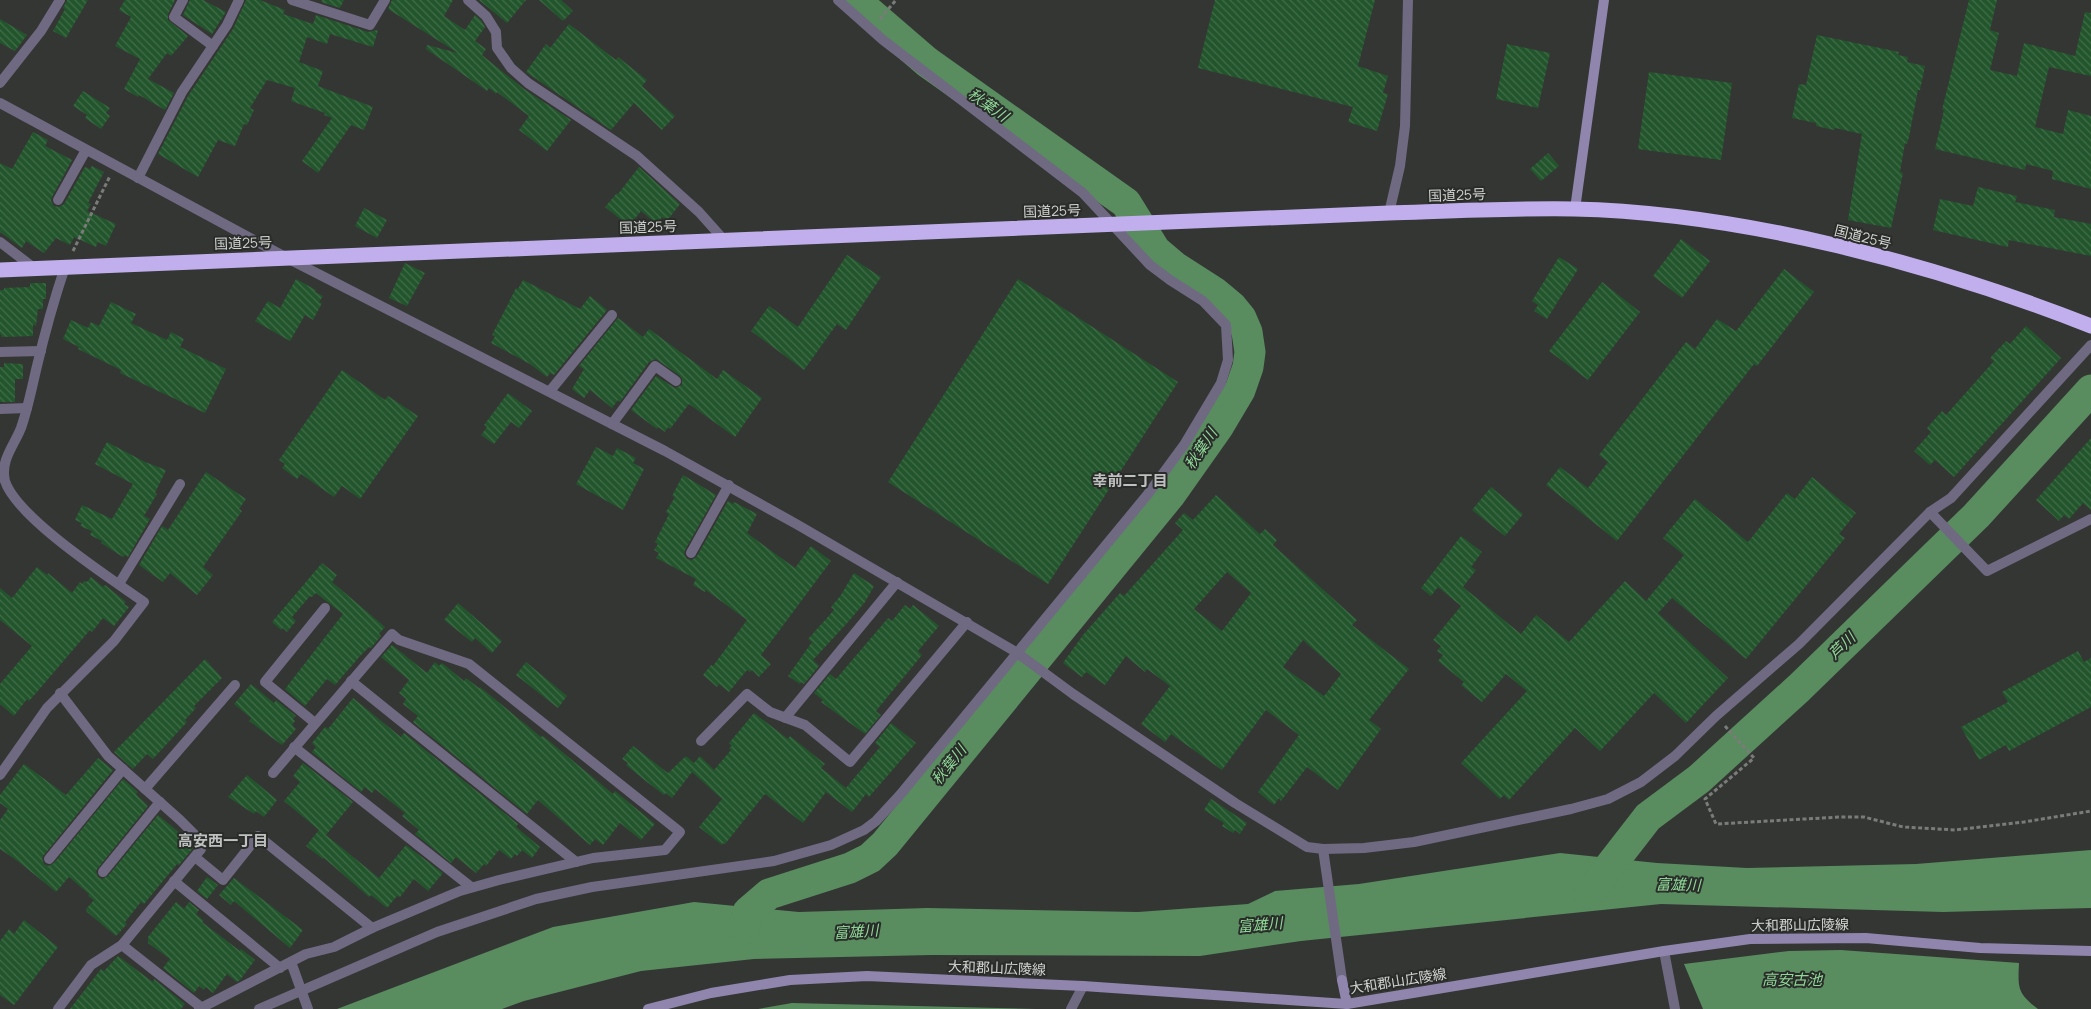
<svg xmlns="http://www.w3.org/2000/svg" width="2091" height="1009" font-family="Manrope,'Noto Sans JP',sans-serif">
	<defs>
		<pattern id="building-back-hatch" width="6" height="6" patternUnits="userSpaceOnUse" patternTransform="scale(1.25)"><rect width="6" height="6" fill="#22552b"/><path d="M-1 5l2 2M0 0l6 6M5-1l2 2" fill="none" stroke="#416d49"/></pattern>
	</defs>
	<rect width="100%" height="100%" fill="#343634"/>
	<g fill="#598c5f">
		<path d="M2091 850V908L1943 912 1661 904 1301 941 1200 956 931 955 754 959 641 971 524 1001 502 1009H337L553 927 694 902 799 912 927 908 1138 912 1248 904 1275 891 1359 884 1560 853 1657 863 1747 868 1916 864Z"/>
		<path d="M1841 950 2019 963C2018 988 2017 993 2038 1009H1703L1684 964 1789 951Z"/>
		<path d="M792 1003 1036 1009H758Z"/>
	</g>
	<g fill="none" stroke-linecap="round" stroke-linejoin="round">
		<g stroke="#598c5f" stroke-width="31">
			<path d="M1589 893 1648 817 1699 779 1799 688 1976 516 2091 390"/>
			<path d="M744 929 748 912 769 894 850 868 870 858 885 844 1170 495 1218 427 1240 390 1248 367 1250 352 1247 332 1241 318 1232 307 1214 292 1175 267 1155 250 1126 203 927 62 855 0"/>
		</g>
	</g>
	<g fill="url(#building-back-hatch)" fill-rule="evenodd">
		<path d="M67 0H88L66 38 53 31 65 9 63 8Z"/>
		<path d="M125 0H175L168 14V20L188 36 171 56 167 53 148 79 174 93 165 110 139 95 138 97 124 89 140 59 115 46 131 17 119 10Z"/>
		<path d="M190 0H203L226 12 212 34 183 15Z"/>
		<path d="M246 0H260L285 10 283 14 313 24 316 15 368 32 378 30 373 47 330 34 327 44 307 37 299 62 323 71 318 86 373 107 364 130 351 125 318 173 302 161 332 118 324 115 325 113 291 101 295 88 267 80 250 108 254 110 247 125 244 124 235 146 218 140 198 177 158 154 188 96 233 29Z"/>
		<path d="M322 0H344L340 8 321 2Z"/>
		<path d="M392 0H453L444 16 465 30 475 15 481 20 485 27 475 41 486 49 482 55 524 89 571 120 547 151 519 130 529 116 497 92 496 94 489 88 487 91 426 49 427 45 458 53 388 9Z"/>
		<path d="M479 0H526L507 23Z"/>
		<path d="M539 0H561L573 11 563 21Z"/>
		<path d="M1215 0H1375L1358 66 1388 76 1383 93 1388 94 1377 131 1348 122 1353 107 1198 68Z"/>
		<path d="M1969 0H1997L1990 30 1999 33 1990 70 2017 76 2024 43 2075 56 2085 12 2091 13V76L2049 67 2035 127 2063 134 2068 110 2091 116V189L2052 179 2053 171 2026 164 2025 170 1935 149 1944 110H1942Z"/>
		<path d="M0 19 27 35 15 51 0 43Z"/>
		<path d="M569 24 616 60 618 57 647 80 642 86 675 116 662 130 634 103 611 130 526 72 546 44 550 48Z"/>
		<path d="M1817 35 1899 52 1898 55 1908 57 1907 62 1925 66 1920 90H1918L1909 137 1907 144 1905 143 1900 172 1903 173 1891 228 1848 220 1862 134 1835 128 1834 130 1816 126V123L1792 118 1799 84 1806 85Z"/>
		<path d="M1507 44 1550 53 1538 108 1496 99Z"/>
		<path d="M1649 72 1732 83 1721 160 1638 149Z"/>
		<path d="M83 91 110 108 106 113 110 116 101 129 85 118 87 115 73 106Z"/>
		<path d="M33 132 48 140 45 146 72 160 52 197 51 201 54 206 59 207 64 204 85 167 90 169 92 166 104 172 88 203 91 204 87 211 116 224 106 246 98 242 96 247 74 237 70 245 56 238 44 253 26 241 22 248 0 232V163L12 169Z"/>
		<path d="M1548 153 1559 166 1541 181 1530 169Z"/>
		<path d="M639 167 680 204 667 221 662 217 657 224 641 211 629 226 605 207 617 193 618 194Z"/>
		<path d="M1978 187 2017 196 2015 202 2055 210 2054 217 2091 224V256L2009 240 2008 247 1933 230 1940 199 1973 206Z"/>
		<path d="M364 208 387 220 377 238 355 226Z"/>
		<path d="M1681 239 1710 261 1682 298 1653 276Z"/>
		<path d="M847 255 881 277 846 330 837 324 804 370 751 331 769 306 798 327Z"/>
		<path d="M1559 257 1578 269 1547 319 1534 311 1538 305 1532 301Z"/>
		<path d="M405 263 425 273 407 306 389 298Z"/>
		<path d="M1784 269 1814 292 1757 366 1754 364 1617 541 1546 485 1560 467 1588 488 1608 462 1599 455 1686 342 1695 349 1717 319 1736 331Z"/>
		<path d="M296 279 316 290 315 292 323 296 319 302 322 303 313 320 305 315 290 341 255 321 268 301 280 308Z"/>
		<path d="M1018 279 1178 382 1048 584 888 482Z"/>
		<path d="M523 280 580 309 590 296 607 310 554 375 550 373 547 377 530 364 491 343 495 336 492 335 507 306 516 288 518 289Z"/>
		<path d="M1602 282 1640 312 1588 380 1549 351Z"/>
		<path d="M30 283H46V299H43V309H38L36 326 33 324V336L2 337 0 333V290H4V288L30 287Z"/>
		<path d="M111 302 136 314 131 323 167 340 171 332 184 339 180 347 226 369 205 413 120 373 121 370 78 349 79 347 63 339 71 320 88 328 91 322 99 326Z"/>
		<path d="M618 318 643 337 649 329 717 379 723 370 762 398 735 437 689 404 670 429 668 427 665 432 658 427 657 429 631 410 656 376 675 388 682 385V379L680 376 656 359 649 362 620 402 618 400 612 408 590 390 584 398 572 389 584 369 579 366Z"/>
		<path d="M2026 326 2061 358 1954 477 1935 460 1930 465 1914 451 1931 432 1927 428 1942 411 1946 415 1994 361 1990 358 2006 341 2010 344Z"/>
		<path d="M4 363 23 364V379H15V402H0V367H4Z"/>
		<path d="M342 370 385 400 388 396 418 416 360 499 342 486 334 497 301 474 297 479 282 468 285 464 279 460Z"/>
		<path d="M508 393 532 411 519 428 511 422 494 444 481 435 487 427 484 425Z"/>
		<path d="M2091 438V510L2083 503 2069 519 2064 515 2059 521 2036 500Z"/>
		<path d="M107 442 145 462 166 470 155 493 157 494 144 516 150 519 128 557 125 555 123 557 101 543 102 541 90 535 92 531 80 526 82 523 75 520 82 505 112 519 133 484 95 464Z"/>
		<path d="M596 447 613 456 617 448 636 458 633 463 644 469 623 510 576 484Z"/>
		<path d="M206 472 246 499 239 509 242 511 203 567 213 575 197 595 170 573 163 582 139 565 162 526 168 530Z"/>
		<path d="M683 475 716 495 685 550 684 554 687 559 692 560 697 556 728 501 733 504 734 502 757 514 747 533 795 568 811 546 831 561 761 655 771 664 759 677 752 670 750 672 747 670 729 692 719 684 717 687 703 675 711 665 713 666 747 620 706 590 705 592 693 585 696 579 656 558 659 553 654 550 658 544 655 542 669 514 666 512 675 497 672 496Z"/>
		<path d="M1812 477 1856 513 1839 534 1845 538 1746 659 1672 598 1658 613 1728 678 1686 723 1654 693 1600 751 1575 728 1509 800 1504 795 1500 799 1461 763 1527 691 1506 674 1482 702 1461 685 1464 682 1438 661 1443 655 1437 651 1441 646 1433 640 1461 606 1438 587 1431 596 1421 588 1461 536 1482 552 1471 567 1476 570 1463 587 1521 634 1536 615 1569 642 1625 581 1646 601 1684 555 1663 538 1695 499 1748 542 1787 493 1795 499Z"/>
		<path d="M1491 487 1523 514 1505 536 1472 510Z"/>
		<path d="M1216 495 1260 534 1265 529 1277 540 1273 545 1357 620 1352 625 1409 669 1369 720 1381 729 1338 790 1307 767 1281 801 1279 798 1274 805 1258 792 1299 735 1266 710 1222 770 1171 734 1165 742 1141 724 1170 686 1147 669 1145 672 1126 656 1105 685 1086 672 1082 677 1063 663 1083 635 1120 593 1124 596 1183 530 1175 523 1184 513 1193 520ZM1227 572 1251 593 1222 631 1194 609ZM1303 640 1341 674 1324 696 1283 667Z"/>
		<path d="M322 563 337 575 332 582 385 627 379 634 381 636 371 648 369 647 361 655 335 685 327 679 305 706 285 689 343 614 316 593 312 597 310 596 292 617 296 621 287 632 283 628 281 630 272 622Z"/>
		<path d="M37 567 47 575 48 573 72 593 80 582 82 584 84 581 87 582 91 577 103 587 105 585 126 602 124 604 129 607 114 626 103 618 92 632 90 630 37 692 29 701 27 699 14 716 0 704V684L32 646 0 620V588L12 598Z"/>
		<path d="M854 573 874 586 865 602 849 621 813 660 819 666 804 684 801 682 800 684 788 676 812 642 808 639 834 610 831 607 841 595Z"/>
		<path d="M458 603 502 641 492 653 475 638 472 642 444 620Z"/>
		<path d="M905 605 910 609 913 605 939 626 918 651 922 655 876 711 881 715 865 734 821 702 823 700 814 693 830 674 836 679 888 618 892 621Z"/>
		<path d="M392 645 427 673 435 662 439 666 442 663 464 681 466 678 479 688 480 687 541 737 543 736 613 794 615 791 655 824 641 840 620 823 603 845 595 839 590 845 538 800 527 814 413 722 418 716 403 704 406 699 399 693 409 680 381 657Z"/>
		<path d="M2078 651 2084 662 2091 658V707L2009 751 2006 745 1979 760 1961 727 2008 702 2002 692Z"/>
		<path d="M205 659 222 678 194 706 196 708 185 720 187 722 153 759 147 754 133 769 114 752Z"/>
		<path d="M526 662 567 696 558 708 516 675Z"/>
		<path d="M251 684 274 703 276 700 296 716 293 719 295 721 292 725 296 729 282 745 249 721 251 718 234 704Z"/>
		<path d="M353 698 401 737 404 733 518 824 516 827 540 847 532 858 522 850 517 856 515 854 511 859 499 850 486 866 484 864 476 873 456 857 451 863 415 834 419 830 402 816 405 813 375 789 372 793 365 787 361 792 312 752 316 747 312 743 325 727 328 729Z"/>
		<path d="M754 713 788 739 790 736 825 764 821 768 846 788 880 747 875 743 891 723 916 743 869 797 866 794 852 812 826 792 803 823 765 794 725 844 723 843 722 845 699 827 722 799 692 772 672 798 666 793 664 795 647 782 626 765 628 763 622 759 633 746 668 773 686 756 694 763 700 756 714 770 731 750 729 748 732 746 729 743Z"/>
		<path d="M98 758 113 770 44 855 42 858 44 864 48 866 54 863 123 779 138 792 136 794 148 806 98 868 96 871 98 877 102 879 108 876 158 815 193 844 194 847 179 865 177 864 144 904 141 902 125 922 127 924 116 936 87 912 86 909 94 900 88 896 89 894 69 877 56 892 19 862 0 849V820L8 809 0 803V795L24 764 66 795Z"/>
		<path d="M303 763 353 802 326 835 379 878 406 845 443 873 428 891 414 879 400 897 397 896 387 908 371 895 369 897 324 858 323 859 306 846 319 830 284 801 300 782 293 776Z"/>
		<path d="M247 775 277 800 264 817 256 811 254 814 228 797Z"/>
		<path d="M1211 799 1247 823 1240 834 1235 830 1233 833 1222 826 1224 823 1204 810Z"/>
		<path d="M207 877 218 885 207 899 197 891Z"/>
		<path d="M234 878 303 930 290 948 234 901 231 905 219 895Z"/>
		<path d="M176 902 184 909 189 902 199 910 196 914 204 921 202 922 240 951 241 949 255 960 240 980 237 982 227 974 213 993 206 987 204 990 199 986 194 993 163 968 170 959 148 943V937Z"/>
		<path d="M24 920 58 947 14 1005 0 995V941L9 929 14 934Z"/>
		<path d="M118 956 153 982 154 979 185 1004 181 1009H70L101 969 104 971Z"/>
	</g>
	<g fill="none" stroke-linecap="round" stroke-linejoin="round">
		<g stroke="#7a7c7a" stroke-width="3" stroke-dasharray="4 2.5" stroke-linecap="butt">
			<path d="M880 19 896 0"/>
			<path d="M73 251 110 176"/>
			<path d="M1725 726 1754 758 1705 799 1716 824 1840 817H1864L1903 827 1955 830 2024 822 2091 811"/>
		</g>
		<g stroke="#706982" stroke-width="10">
			<path d="M183 0 174 17 213 46"/>
			<path d="M292 0 370 25 385 0"/>
			<path d="M468 0 486 16 496 32 497 48 511 68 528 83 637 156 699 212 724 240"/>
			<path d="M0 83 41 31 60 0"/>
			<path d="M0 103 287 258 665 451 798 525 1016 652 1073 694 1235 803 1307 847 1323 849 1364 848 1414 842 1571 809 1608 799 1641 782 1675 756 1716 716 1799 644 1930 512 1951 498 2091 345"/>
			<path d="M138 178 182 92 227 25 239 0"/>
			<path d="M58 200 86 150"/>
			<path d="M1389 213 1400 166 1405 126 1408 0"/>
			<path d="M0 242 34 268"/>
			<path d="M0 352 41 351"/>
			<path d="M550 391 612 315"/>
			<path d="M0 409 27 408"/>
			<path d="M612 424 655 366 676 381"/>
			<path d="M1930 512 1987 571 2091 519"/>
			<path d="M691 553 729 485"/>
			<path d="M119 584 180 484"/>
			<path d="M351 681 576 862"/>
			<path d="M785 718 897 582"/>
			<path d="M315 723 265 682 325 608"/>
			<path d="M701 741 747 694 770 712 805 725 850 762 967 622"/>
			<path d="M294 747 471 887"/>
			<path d="M0 775 47 708 114 641 144 602C110 578 17 518 5 481 0 460 14 446 21 428 28 408 32 387 37 366 45 332 54 300 65 267"/>
			<path d="M145 789 235 685"/>
			<path d="M1323 849 1342 980"/>
			<path d="M195 857 223 880 258 836 372 928"/>
			<path d="M49 859 123 769"/>
			<path d="M103 872 160 802"/>
			<path d="M174 881 280 968"/>
			<path d="M122 945 202 1008"/>
			<path d="M1664 951 1675 1009"/>
			<path d="M291 962 308 1009"/>
			<path d="M58 1009 91 965 122 945 201 849 200 840 180 820 108 756 60 693"/>
			<path d="M199 1009 306 954 334 947 372 928 460 891 499 880 593 858 665 850 680 832 469 664 399 640 392 634 273 773"/>
			<path d="M259 1009 437 932 536 899 592 887 774 861 831 845 864 830 876 821 900 795 1148 494 1184 445 1221 383 1228 360 1226 325 1203 301 1170 280 1150 265 1083 193 883 40 838 0"/>
			<path d="M1071 1009 1083 986"/>
		</g>
		<g stroke="#9085ad" stroke-width="10">
			<path d="M1575 209 1604 0"/>
			<path d="M1342 980 1347 1004"/>
			<path d="M648 1009 711 993 790 980 867 976 1083 986 1347 1004 1664 951 1750 939 1866 938 1980 948 2091 951"/>
		</g>
		<path stroke="#c0afec" stroke-width="15" d="M0 270 1389 213C1451 211 1513 208 1574 209 1745 213 1933 264 2091 326"/>
	</g>
	<g text-anchor="middle" stroke-width="4" stroke-linejoin="round" paint-order="stroke">
		<g font-size="14" fill="#d2d4d2" stroke="#2a2c2a">
			<text transform="translate(1457 195) rotate(-2)" y="5">国道25号</text>
			<text transform="translate(1052 211) rotate(-2)" y="5">国道25号</text>
			<text transform="translate(648 227) rotate(-2)" y="5">国道25号</text>
			<text transform="translate(1863 237) rotate(14)" y="5">国道25号</text>
			<text transform="translate(243 243) rotate(-2)" y="5">国道25号</text>
			<text transform="translate(1800 925) rotate(-1)" y="5">大和郡山広陵線</text>
			<text transform="translate(997 968) rotate(2)" y="5">大和郡山広陵線</text>
			<text transform="translate(1398 981) rotate(-9)" y="5">大和郡山広陵線</text>
		</g>
		<g font-size="15" font-style="italic" fill="#8ed997" stroke="#2a2c2a">
			<text transform="translate(988 105) rotate(35)" y="5">秋葉川</text>
			<text transform="translate(1201 449) rotate(-56)" y="5">秋葉川</text>
			<text transform="translate(1842 646) rotate(-44)" y="5">芦川</text>
			<text transform="translate(949 765) rotate(-51)" y="5">秋葉川</text>
			<text transform="translate(1678 885) rotate(1)" y="5">富雄川</text>
			<text transform="translate(1260 925) rotate(-5)" y="5">富雄川</text>
			<text transform="translate(856 932) rotate(-4)" y="5">富雄川</text>
			<text x="1792" y="985">高安古池</text>
		</g>
		<g font-size="15" font-weight="bold" fill="#bec1bf" stroke="#2a2c2a">
			<text x="1130" y="486">幸前二丁目</text>
			<text x="223" y="846">高安西一丁目</text>
		</g>
	</g>
</svg>
